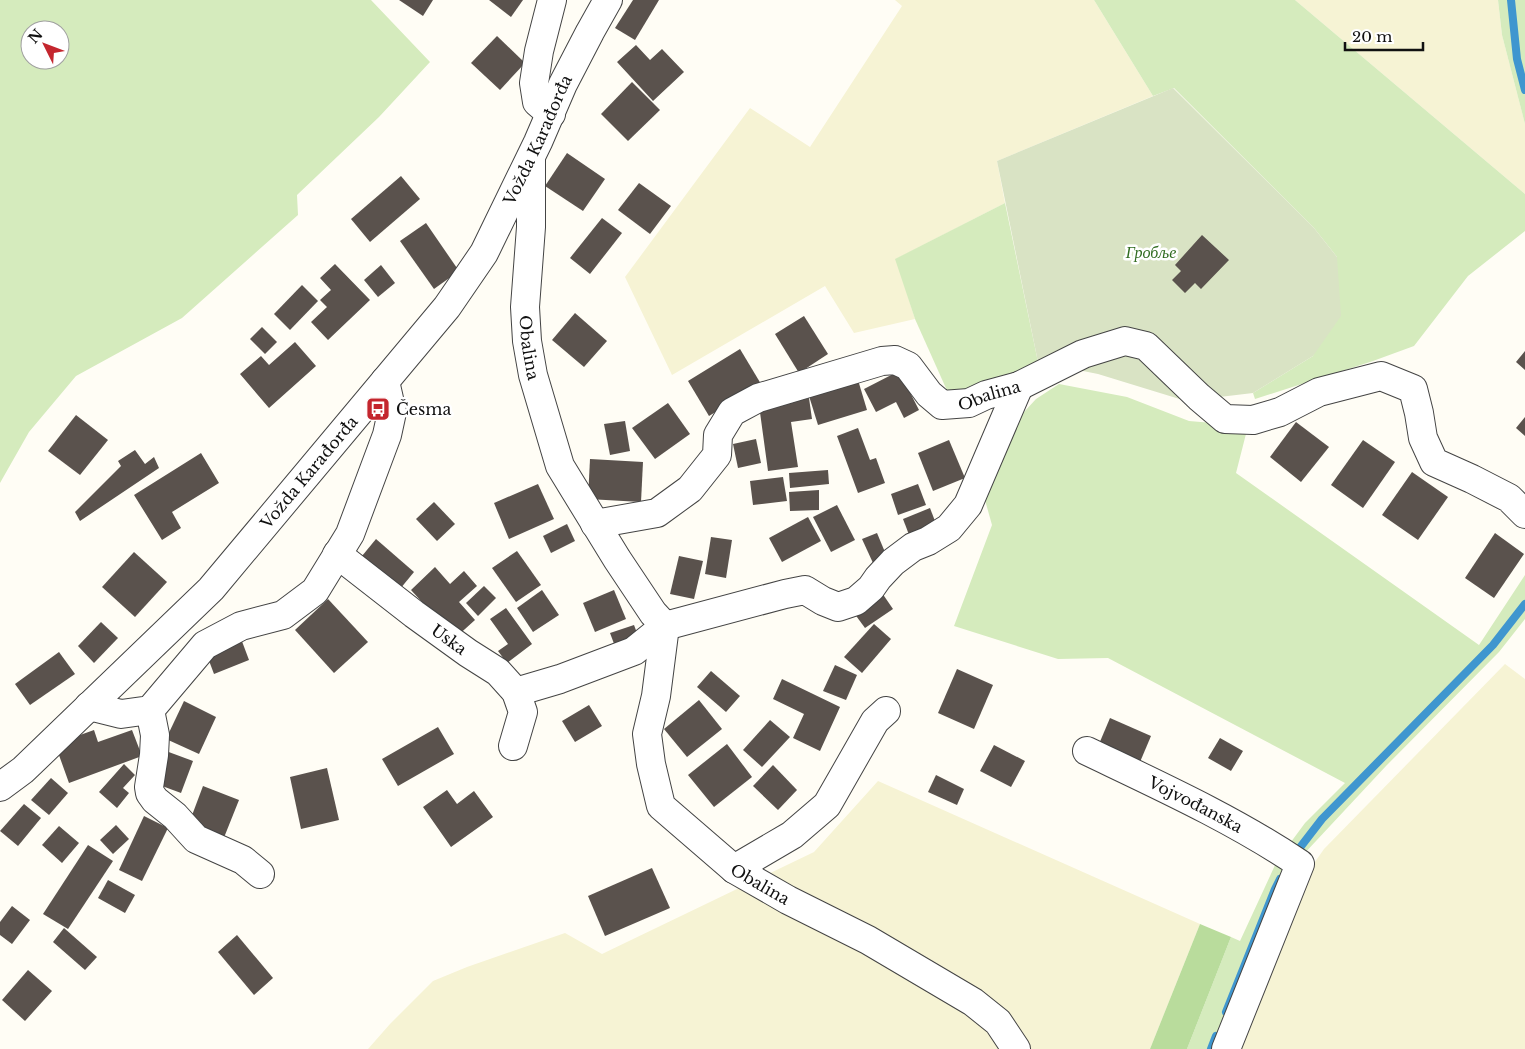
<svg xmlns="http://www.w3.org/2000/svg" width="1525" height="1049" font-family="'Libre Baskerville',serif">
	<rect width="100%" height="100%" fill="#fffdf5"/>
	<g fill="#f6f3d4">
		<path d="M895 0H1094L1153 96 997 161 1005 203 896 259 915 319 854 333 825 286 672 375 625 277 750 108 810 147 902 6Z"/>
		<path d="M1295 0H1498L1502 35 1525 124V194Z"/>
		<path d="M1505 664 1525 679V1049H1233L1301 882 1324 849Z"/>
		<path d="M878 781 1200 924 1150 1049H368L390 1024 433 981 467 967 565 933 602 954 814 852Z"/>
	</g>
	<g fill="#d5ebbd" fill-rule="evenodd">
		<path d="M0 0H371L430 62 379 117 297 195 298 215 182 318 76 376 29 432 0 483ZM30 30H60V60H30Z"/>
		<path d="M1094 0H1295L1525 194V231L1468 276 1414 346 1373 361 1255 399 1253 393 1313 356 1337 257 1314 228 1174 88 1153 96Z"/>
		<path d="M1498 0H1525V124L1502 35Z"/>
		<path d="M1005 203 1038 362 1021 375 949 395 915 319 895 259Z"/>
		<path d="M1059 384 1127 397 1189 421 1248 426 1236 473 1479 645 1525 575V619L1499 652 1386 766 1302 856 1288 846 1305 823 1345 783 1108 658 1058 659 954 626 992 525 983 493 1012 425 1036 399Z"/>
		<path d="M1276 863 1290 874 1217 1049H1187L1231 937 1240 941Z"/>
	</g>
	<path fill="#b9dc9c" d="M1200 924 1231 937 1187 1049H1150Z"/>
	<path fill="#d9e3c4" d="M1173 88 1314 228 1337 257 1341 316 1313 356 1253 393 1186 401 1098 374 1038 362 997 161Z"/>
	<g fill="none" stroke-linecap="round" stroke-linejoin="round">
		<g stroke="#3f96cf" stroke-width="8">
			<path d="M1511 0 1517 59 1525 90"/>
			<path d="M1295 854 1322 819 1493 645 1525 604"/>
			<path d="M1226 1012 1275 889 1280 879"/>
			<path d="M1211 1049 1216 1036"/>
		</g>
	</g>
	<g fill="#5a524d">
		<path d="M399 0H433L423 16Z"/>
		<path d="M489 0H523L511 17Z"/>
		<path d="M633 0H659L635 40 615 28Z"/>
		<path d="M497 36 525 63 500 90 471 63Z"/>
		<path d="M636 45 650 60 662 49 684 72 653 101 617 62Z"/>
		<path d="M632 82 660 110 628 141 601 114Z"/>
		<path d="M567 153 605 179 583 211 545 186Z"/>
		<path d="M401 176 420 199 370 242 351 219Z"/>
		<path d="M639 183 671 206 650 234 618 210Z"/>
		<path d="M602 218 622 233 590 274 570 258Z"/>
		<path d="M426 223 459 271 434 289 400 241Z"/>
		<path d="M1202 235 1229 260 1201 289 1195 283 1185 293 1172 280 1181 271 1175 265Z"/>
		<path d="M335 264 370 300 328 340 311 322 327 307 320 300 331 290 320 278Z"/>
		<path d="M381 265 395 283 378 297 364 280Z"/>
		<path d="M302 285 318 301 290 330 274 314Z"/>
		<path d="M575 313 607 341 584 367 552 340Z"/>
		<path d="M804 316 828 354 799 373 775 334Z"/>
		<path d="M262 327 277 342 265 354 250 339Z"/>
		<path d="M295 342 316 366 269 408 240 374 261 356 269 365Z"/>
		<path d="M740 349 761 384 709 416 688 381Z"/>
		<path d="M1525 351V370L1516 362Z"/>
		<path d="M899 371 919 410 904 418 896 402 876 412 864 389Z"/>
		<path d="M858 380 867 410 818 425 809 396Z"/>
		<path d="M809 398 812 419 791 422 798 467 768 471 759 405Z"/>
		<path d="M668 403 690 434 655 459 632 428Z"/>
		<path d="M76 415 108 440 80 475 48 451Z"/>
		<path d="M1525 417V436L1516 428Z"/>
		<path d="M625 421 630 451 610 455 604 424Z"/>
		<path d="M1296 422 1329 447 1301 482 1270 457Z"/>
		<path d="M858 428 870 460 876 458 885 483 858 493 837 436Z"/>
		<path d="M756 439 761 463 738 468 733 444Z"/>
		<path d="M949 440 965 478 933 491 918 453Z"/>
		<path d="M1363 440 1395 462 1363 508 1331 485Z"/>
		<path d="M135 450 145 464 154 457 159 468 80 521 75 512 121 466 118 461Z"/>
		<path d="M201 453 219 483 172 512 181 528 162 540 134 495Z"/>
		<path d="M590 459 643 462 641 502 588 499Z"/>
		<path d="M828 470 829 484 790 488 789 473Z"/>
		<path d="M1412 472 1448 497 1418 540 1382 515Z"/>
		<path d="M783 477 787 501 753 505 750 481Z"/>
		<path d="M538 484 554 519 509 539 494 503Z"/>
		<path d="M918 484 926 505 898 515 891 494Z"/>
		<path d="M819 490V510L790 511 789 492Z"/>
		<path d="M434 502 455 524 437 541 416 519Z"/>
		<path d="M837 505 855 540 831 552 813 517Z"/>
		<path d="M930 508 938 529 911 540 903 519Z"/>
		<path d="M808 517 821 541 782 562 769 538Z"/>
		<path d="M567 524 575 541 551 553 543 536Z"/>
		<path d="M877 533 887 557 873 563 862 539Z"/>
		<path d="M1495 533 1524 554 1494 598 1465 578Z"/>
		<path d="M711 537 732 540 726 578 705 574Z"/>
		<path d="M376 539 414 572 400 589 362 556Z"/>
		<path d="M517 551 541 585 516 602 492 568Z"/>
		<path d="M134 552 167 582 135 617 102 587Z"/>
		<path d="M679 556 703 561 694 599 670 594Z"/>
		<path d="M435 567 450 584 464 571 477 586 459 602 475 620 455 638 411 590Z"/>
		<path d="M484 586 496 598 478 616 466 603Z"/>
		<path d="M542 590 559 615 533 632 517 608Z"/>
		<path d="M614 590 626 619 595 632 583 603Z"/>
		<path d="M882 593 893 609 865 628 854 613Z"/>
		<path d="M328 599 368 642 334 673 295 630Z"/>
		<path d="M506 608 532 644 507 663 498 651 508 644 490 619Z"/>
		<path d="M101 622 118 638 94 663 78 646Z"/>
		<path d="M874 624 891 639 862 673 844 657Z"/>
		<path d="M634 625 640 641 616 649 610 633Z"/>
		<path d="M240 636 249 660 214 674 205 650Z"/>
		<path d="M59 652 75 674 30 705 15 684Z"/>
		<path d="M835 665 857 675 846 700 823 691Z"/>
		<path d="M957 669 993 685 974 729 938 713Z"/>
		<path d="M711 671 740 696 726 712 697 687Z"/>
		<path d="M782 679 840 707 820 751 793 738 804 714 773 699Z"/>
		<path d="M699 700 722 729 687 757 664 729Z"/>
		<path d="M184 701 216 717 199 754 166 739Z"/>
		<path d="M589 705 602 726 575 742 562 721Z"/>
		<path d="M1110 718 1151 736 1140 762 1099 744Z"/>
		<path d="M770 720 790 737 762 767 743 750Z"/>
		<path d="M438 727 454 754 398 786 382 759Z"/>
		<path d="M94 730 98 742 132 730 142 756 69 783 55 744Z"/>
		<path d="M1220 738 1243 751 1231 771 1208 758Z"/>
		<path d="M727 744 752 777 714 807 688 775Z"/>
		<path d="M994 745 1025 761 1011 787 980 771Z"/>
		<path d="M166 751 193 761 181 793 154 783Z"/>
		<path d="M124 764 135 775 123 788 129 793 117 808 99 792Z"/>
		<path d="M773 765 797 790 778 810 753 786Z"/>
		<path d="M327 768 339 820 301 829 290 777Z"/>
		<path d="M936 775 964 789 957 805 928 792Z"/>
		<path d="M51 778 68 793 49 815 31 800Z"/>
		<path d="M203 786 239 800 223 840 188 826Z"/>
		<path d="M447 790 457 804 474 791 493 817 451 847 423 807Z"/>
		<path d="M24 804 41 818 18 846 0 831Z"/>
		<path d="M144 816 168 828 142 881 119 870Z"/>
		<path d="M116 825 129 839 113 854 100 840Z"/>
		<path d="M59 826 79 843 62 863 42 845Z"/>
		<path d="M88 845 113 861 68 929 43 914Z"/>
		<path d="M652 868 670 908 605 936 588 896Z"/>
		<path d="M108 880 135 895 125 913 98 898Z"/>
		<path d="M12 906 30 920 12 944 0 935V922Z"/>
		<path d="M64 928 97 957 85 970 53 942Z"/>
		<path d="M237 935 273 978 254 995 218 952Z"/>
		<path d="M28 970 52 991 25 1021 2 1000Z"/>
	</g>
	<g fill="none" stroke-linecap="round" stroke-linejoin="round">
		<g stroke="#444" stroke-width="30">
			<g id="minor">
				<path d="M551 114 537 102 534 83 539 51 552 0"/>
				<path id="s1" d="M531 158V227L525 307 527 341 533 375 560 466 617 559 653 613 665 626 656 696 647 734 651 764 661 806 734 869 788 900 868 940 973 1002 998 1022 1016 1049"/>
				<path id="s2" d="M595 524 657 513 690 489 717 455 718 435 732 412 758 398 882 361 895 360 908 366 929 394 942 405 969 403 986 395 1019 386 1083 354 1125 341 1146 346 1199 397 1225 419 1253 420 1280 412 1319 392 1381 376 1413 389 1419 413 1423 438 1434 462 1472 479 1509 498 1525 514"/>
				<path id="s3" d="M337 554 414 614 468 653 498 672 516 692 523 712 513 746"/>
				<path d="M516 692 560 679 634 651 665 626 785 594 805 590 823 601 838 607 856 601 871 588 878 578 893 562 913 547 928 541 949 528 968 505 1019 386"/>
				<path d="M89 706 121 714 150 710 205 645 241 626 283 615 315 591 350 534 387 435 392 412 385 381"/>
				<path d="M150 710 155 735 154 755 149 787 150 793 155 800 175 816 196 839 243 860 260 874"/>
				<path id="s4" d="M1087 751C1160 786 1233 819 1300 864L1226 1049"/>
				<path id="s5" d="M0 787 23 770 211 589 447 307 484 253 538 142 563 84 590 32 608 0"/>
				<path d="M734 869 792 835 827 805 875 721 886 711"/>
			</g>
		</g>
		<use href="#minor" stroke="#fff" stroke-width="28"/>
	</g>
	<defs>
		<g id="bus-square" transform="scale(1.25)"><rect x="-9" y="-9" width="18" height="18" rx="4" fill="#c4262e" stroke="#fff"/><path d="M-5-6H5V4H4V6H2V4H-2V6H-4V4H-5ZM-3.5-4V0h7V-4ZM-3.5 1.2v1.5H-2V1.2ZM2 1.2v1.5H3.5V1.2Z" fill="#fff"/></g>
	</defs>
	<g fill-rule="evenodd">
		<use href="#bus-square" x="378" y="409"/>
	</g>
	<g text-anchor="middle" stroke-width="5" stroke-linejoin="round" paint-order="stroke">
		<g font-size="16" fill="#111" stroke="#fff">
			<text dy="6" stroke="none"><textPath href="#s5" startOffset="848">Vožda Karađorđa</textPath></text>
			<text dy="6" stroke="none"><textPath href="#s1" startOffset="190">Obalina</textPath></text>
			<text dy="6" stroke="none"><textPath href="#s2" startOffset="481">Obalina</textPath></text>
			<text dy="6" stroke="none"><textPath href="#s5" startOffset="442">Vožda Karađorđa</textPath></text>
			<text dy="6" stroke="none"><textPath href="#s3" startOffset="141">Uska</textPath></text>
			<text dy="6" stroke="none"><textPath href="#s4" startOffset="121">Vojvođanska</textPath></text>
			<text dy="6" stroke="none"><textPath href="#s1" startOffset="814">Obalina</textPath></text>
		</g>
		<g font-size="16" font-style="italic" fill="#2f6b1f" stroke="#fff">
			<text x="1151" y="258">Гробље</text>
		</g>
		<g font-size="16" fill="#111" stroke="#fff" text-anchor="start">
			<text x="396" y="415">Česma</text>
		</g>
	</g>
	<g transform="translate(45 45) rotate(312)"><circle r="24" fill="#ffffff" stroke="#a0a0a0"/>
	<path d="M0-4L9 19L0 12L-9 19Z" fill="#c4262e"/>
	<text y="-8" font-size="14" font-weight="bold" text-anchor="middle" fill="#111111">N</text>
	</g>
	<path d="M1345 42v8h78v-8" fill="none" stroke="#111111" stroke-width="2.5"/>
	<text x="1352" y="42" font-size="15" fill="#111111" stroke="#ffffff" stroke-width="4" paint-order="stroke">20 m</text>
</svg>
